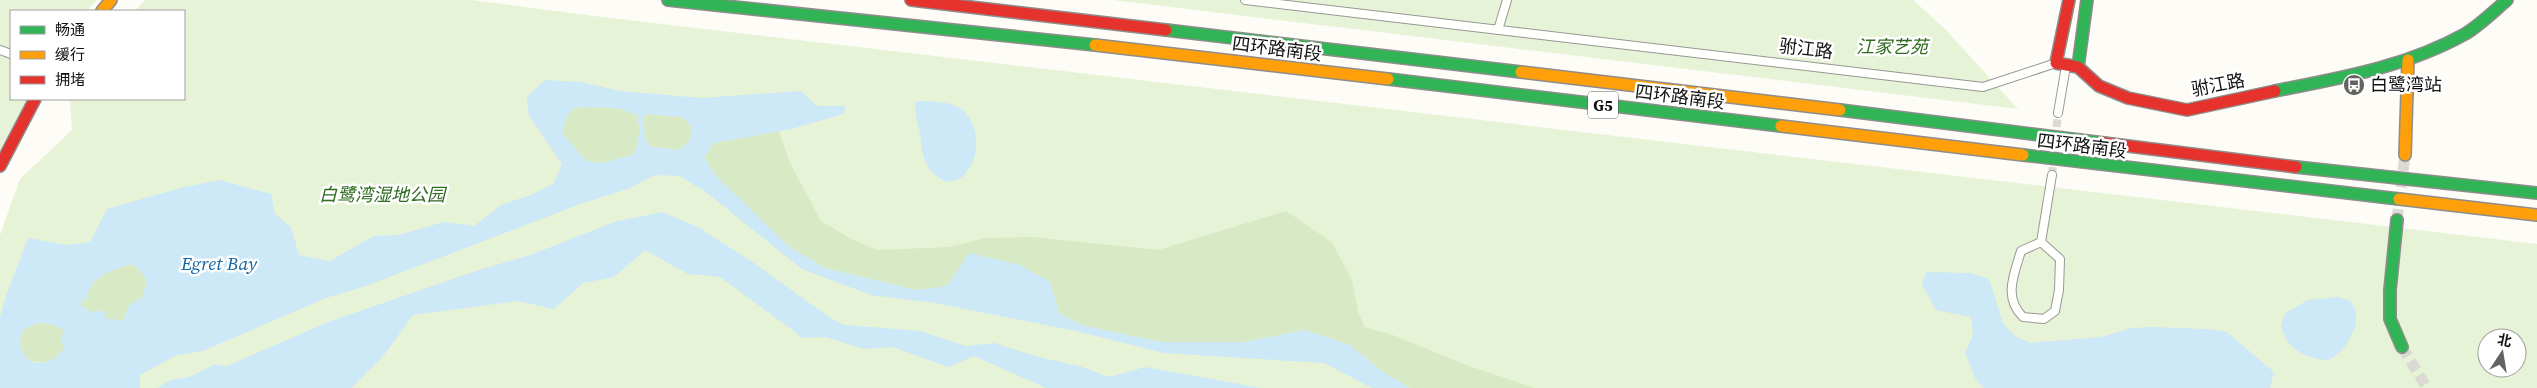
<svg xmlns="http://www.w3.org/2000/svg" width="2537" height="388" font-family="'Source Serif 4','Noto Sans SC',serif">
	<rect width="100%" height="100%" fill="#fdfcf7"/>
	<g fill="#e7f3d7" fill-rule="evenodd">
		<path d="M0 0H97L87 11H11V99H27L0 150Z"/>
		<path d="M145 0H472L594 16 2537 244V388H0V235L20 179 72 130 70 99H184V11H135ZM2487 338H2517V368H2487Z"/>
		<path d="M1113 0H1913L1945 29 2018 109Z"/>
	</g>
	<g fill="#d8eac5">
		<path d="M587 107 617 108 637 115 640 130 635 154 603 163 586 161 562 133 566 118 574 108Z"/>
		<path d="M647 114 682 117 692 126 690 140 680 150 651 147 645 139 643 116Z"/>
		<path d="M779 131 790 163 821 221 853 240 877 250 948 247 986 238 1033 237 1158 250 1286 211 1332 242 1352 280 1358 312 1365 327 1393 335 1469 366 1535 388H1410L1383 372 1350 345 1305 330 1244 342H1161L1080 325 1059 313 1050 282 947 286 916 290 825 268 790 247 716 176 704 157 714 143Z"/>
		<path d="M130 264 138 268 147 280 142 298 130 304 123 321 105 318V311L100 310 95 313 81 306V301L87 297C92 275 110 271 130 264Z"/>
		<path d="M37 323 52 324 64 330C64 338 66 346 62 354 56 363 33 365 26 357 22 353 21 346 19 342L23 330Z"/>
	</g>
	<g fill="#cde8f7" fill-rule="evenodd">
		<path d="M545 80 581 82 620 91 701 98 801 91 817 106H845L844 114 791 129 714 143 704 157 716 176 790 247 825 268 916 290 947 286 969 253 1020 265 1050 282 1059 313 1081 325 1161 342H1244L1305 330 1350 345 1383 372 1410 388H1372L1324 363 1164 353 1076 331 935 303 871 295 802 269 707 193 680 176 655 175 628 189 583 203 366 286 326 298 203 351 177 355 140 375V388H0V317L6 296 28 238 68 245 90 242 107 209 184 187 220 180 271 194 275 214 291 227 299 255 330 261 374 236 398 235 444 222 474 226 503 204 531 195 554 183 562 164 529 116 527 97ZM587 107 617 108 637 115 640 130 635 154 603 163 586 161 562 133 566 118 574 108ZM647 114 682 117 692 126 690 140 680 150 651 147 645 139 643 116ZM130 264 138 268 147 280 142 298 130 304 123 321 106 318 105 312 100 310 95 313 81 306V301L87 298C92 275 110 271 130 264ZM37 323 52 324 64 330 61 340 64 347C59 360 36 370 25 356 22 352 21 346 19 342L23 330Z"/>
		<path d="M916 101C930 101 955 101 965 112 981 130 980 161 962 177 958 180 951 181 947 182 922 171 923 153 919 129 916 115 914 117 916 101Z"/>
		<path d="M662 212 698 227 754 263 829 317 844 325 920 331 966 346 994 343 1035 356 1082 367 1109 377 1145 367 1261 388H1046L974 356 948 367 893 347 864 349 825 337 803 338 720 277 688 274 645 250 614 277 583 283 554 309 517 301 413 315 384 355 351 388H157L170 380 189 377 215 364 227 366 328 322 479 270 533 254 614 222Z"/>
		<path d="M1927 272 1971 273 1989 279 2003 323 2015 336 2030 343 2101 337 2132 328 2153 327 2206 329 2227 332 2274 372 2270 388H1984L1975 378 1965 353 1973 335 1971 317 1936 310 1921 283Z"/>
		<path d="M2337 297 2348 300C2368 316 2347 352 2328 360 2306 359 2286 349 2281 326L2285 313 2308 300Z"/>
	</g>
	<g fill="none" stroke-linecap="round" stroke-linejoin="round">
		<path stroke="#dad9d4" stroke-width="8" stroke-dasharray="8 4" stroke-linecap="butt" d="M2052 175 2058 113"/>
		<g stroke="#dad9d4" stroke-width="11" stroke-dasharray="11 5.5" stroke-linecap="butt">
			<path d="M2397 220 2405 155"/>
			<path d="M2402 347 2427 388"/>
		</g>
		<g stroke="#979795" stroke-width="10">
			<g id="street">
				<path d="M1245 0 1983 87 2056 63"/>
				<path d="M1498 30 1507 0"/>
				<path d="M0 50 11 54"/>
				<path d="M2058 113 2066 66"/>
				<path d="M2041 242 2060 259 2059 290 2055 311 2044 319 2023 317C2003 297 2014 275 2021 251L2041 242 2052 175"/>
			</g>
		</g>
		<g stroke="#8e8d8b" stroke-width="14">
			<g id="fast">
				<path d="M668 0 1095 45"/>
				<path d="M1166 30 1521 72"/>
				<path d="M2078 67 2087 0"/>
				<path d="M1388 79 1781 126"/>
				<path d="M2275 91C2340 78 2406 67 2465 34 2480 25 2494 11 2507 0"/>
				<path d="M1840 110 2104 143"/>
				<path d="M2023 155 2399 199"/>
				<path d="M2296 167 2537 193"/>
				<path d="M2397 220 2390 290V319L2402 347"/>
			</g>
		</g>
		<g stroke="#8e8d8b" stroke-width="14">
			<g id="slow">
				<path d="M102 11 111 0"/>
				<path d="M1095 45 1388 79"/>
				<path d="M1521 72 1840 110"/>
				<path d="M1781 126 2023 155"/>
				<path d="M2405 155 2408 60"/>
				<path d="M2399 199 2537 215"/>
			</g>
		</g>
		<g stroke="#8e8d8b" stroke-width="14">
			<g id="jam">
				<path d="M911 0 1166 30"/>
				<path d="M2069 0 2056 63 2078 67 2099 86 2128 98 2187 110 2275 91"/>
				<path d="M2104 143 2296 167"/>
				<path d="M0 166 35 99"/>
			</g>
		</g>
		<use href="#street" stroke="#fffffe" stroke-width="8"/>
		<use href="#fast" stroke="#30b455" stroke-width="11"/>
		<use href="#slow" stroke="#ff9f0a" stroke-width="11"/>
		<use href="#jam" stroke="#e5322d" stroke-width="11"/>
	</g>
	<defs>
		<g id="bus-disc" transform="scale(1.125)"><circle r="9.5" fill="#646362" stroke="#fff"/><path d="M-5-6H5V4H4V6H2V4H-2V6H-4V4H-5ZM-3.5-4V0h7V-4ZM-3.5 1.2v1.5H-2V1.2ZM2 1.2v1.5H3.5V1.2Z" fill="#fff"/></g>
	</defs>
	<g fill-rule="evenodd">
		<use href="#bus-disc" x="2354" y="85"/>
	</g>
	<g text-anchor="middle" stroke-width="5" stroke-linejoin="round" paint-order="stroke">
		<rect fill="#fff" stroke="#585858" stroke-width="1" x="1588" y="91.5" width="30" height="27" rx="4"/>
		<g font-size="16" font-weight="bold" fill="#111">
			<text x="1603" y="111">G5</text>
		</g>
		<g font-size="18" font-style="italic" fill="#2f6b1f" stroke="#fff">
			<text x="1892" y="53">江家艺苑</text>
			<text x="382" y="201">白鹭湾湿地公园</text>
		</g>
		<g font-size="18" fill="#111" stroke="#fff">
			<text transform="translate(1277 49) rotate(7)" y="6">四环路南段</text>
			<text transform="translate(1806 49) rotate(7)" y="6">驸江路</text>
			<text transform="translate(2218 85) rotate(-11)" y="6">驸江路</text>
			<text transform="translate(1680 97) rotate(7)" y="6">四环路南段</text>
			<text transform="translate(2082 146) rotate(7)" y="6">四环路南段</text>
		</g>
		<g font-size="18" fill="#111" stroke="#fff" text-anchor="start">
			<text x="2370" y="91">白鹭湾站</text>
		</g>
		<g font-size="19" font-style="italic" fill="#1768a6" stroke="#fff">
			<text x="219" y="270">Egret Bay</text>
		</g>
	</g>
	<rect x="10" y="10" width="175" height="90" fill="#ffffff" stroke="#a0a0a0"/>
	<rect x="20" y="26" width="25" height="8" fill="#30b455" stroke="#a0a0a0"/>
	<text x="55" y="35" font-size="15" fill="#111111">畅通</text>
	<rect x="20" y="51" width="25" height="8" fill="#ff9f0a" stroke="#a0a0a0"/>
	<text x="55" y="60" font-size="15" fill="#111111">缓行</text>
	<rect x="20" y="76" width="25" height="8" fill="#e5322d" stroke="#a0a0a0"/>
	<text x="55" y="85" font-size="15" fill="#111111">拥堵</text>
	<g transform="translate(2502 353) rotate(12)"><circle r="24" fill="#ffffff" stroke="#a0a0a0"/>
	<path d="M0-4L9 19L0 12L-9 19Z" fill="#646362"/>
	<text y="-8" font-size="14" font-weight="bold" text-anchor="middle" fill="#111111">北</text>
	</g>
</svg>
